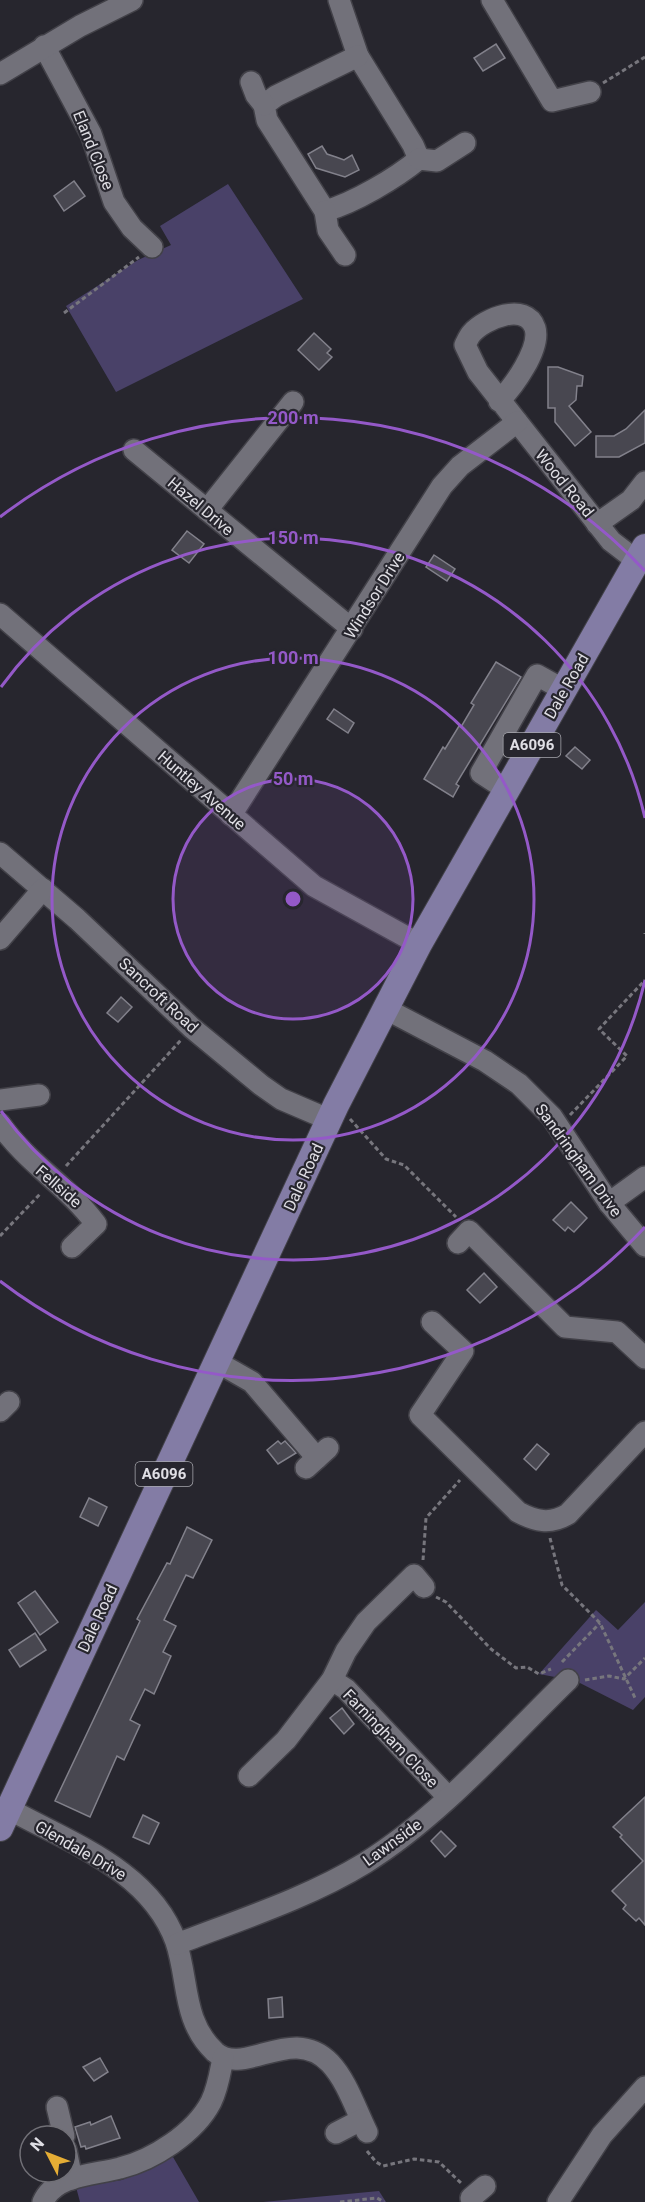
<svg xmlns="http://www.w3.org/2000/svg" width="645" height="2202" font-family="Roboto,sans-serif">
	<rect width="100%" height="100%" fill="#27262e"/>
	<g fill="#494168">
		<path d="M228 184 303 299 116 392 66 306 138 260 171 245 160 226Z"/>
		<path d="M645 1602V1697L633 1710 576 1681 539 1674 596 1610 618 1630Z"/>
		<path d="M173 2157 199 2202H80L76 2187 122 2180Z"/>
		<path d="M379 2191 386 2202H263Z"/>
	</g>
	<g fill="#484750" stroke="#82818b" stroke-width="1.5">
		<path d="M496 44 505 58 483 71 474 58Z"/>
		<path d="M322 146 327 154 336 157 344 160 352 155 359 170 345 177 316 168 308 154Z"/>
		<path d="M74 181 85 196 64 211 54 196Z"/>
		<path d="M314 333 331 349 327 353 332 357 319 370 298 350Z"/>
		<path d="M548 367H558L583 376 582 386H577L576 400 569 406 591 432 575 446 555 422V408H548Z"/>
		<path d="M645 410V443L619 457H596V436H614L626 429Z"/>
		<path d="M187 531 204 544 189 563 172 550Z"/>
		<path d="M434 555 455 569 447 581 426 567Z"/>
		<path d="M496 662 521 677 456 784 459 786 453 797 424 779 443 747 445 749 459 726 461 727 474 705 471 703Z"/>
		<path d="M334 709 354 723 348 733 327 719Z"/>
		<path d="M575 747 590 760 582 769 566 756Z"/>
		<path d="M121 997 132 1007 118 1022 107 1013Z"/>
		<path d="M571 1202 587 1218 574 1232 568 1227 565 1231 553 1220Z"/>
		<path d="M484 1273 497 1287 480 1303 467 1290Z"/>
		<path d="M278 1441 281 1444 285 1441 296 1453 278 1464 267 1450Z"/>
		<path d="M537 1444 549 1454 536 1470 524 1459Z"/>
		<path d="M89 1498 107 1507 98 1526 80 1517Z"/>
		<path d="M187 1527 212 1540 193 1578 186 1575 164 1620 176 1626 163 1652 171 1656 154 1694 145 1689 130 1720 140 1725 124 1760 117 1756 90 1817 55 1801 140 1621 137 1619 167 1563 170 1564Z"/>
		<path d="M35 1591 58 1622 40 1635 18 1603Z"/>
		<path d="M35 1633 46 1650 20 1667 9 1650Z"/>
		<path d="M342 1708 354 1724 344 1734 330 1718Z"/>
		<path d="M645 1797V1925L639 1918 636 1921 623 1909 626 1905 612 1891 643 1861 620 1837 622 1835 613 1827Z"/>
		<path d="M143 1815 159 1823 149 1844 133 1837Z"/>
		<path d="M441 1831 456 1846 445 1857 431 1841Z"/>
		<path d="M282 1997 283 2017 269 2018 268 1999Z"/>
		<path d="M100 2058 108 2072 94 2081 83 2067Z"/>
		<path d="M111 2116 120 2138 86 2149 85 2146 81 2147 75 2127 90 2122 91 2125Z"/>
	</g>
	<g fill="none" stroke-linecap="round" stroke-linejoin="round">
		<g stroke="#424148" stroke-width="24">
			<g id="minor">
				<path d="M339 0 358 56 413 145 419 159"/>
				<path d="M492 0 552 101 590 92"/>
				<path d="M44 46 91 134 114 202 132 228 152 247"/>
				<path d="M358 56 276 96 264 105 267 120 325 211C354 203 396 178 419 159"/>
				<path d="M0 74 80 26 132 0"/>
				<path d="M251 82 256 95 264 105"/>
				<path d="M419 159 437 161 465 143"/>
				<path d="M325 211 328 230 345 255"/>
				<path d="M499 401C513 387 541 349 535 328 526 301 484 319 472 333 469 336 467 341 465 345L478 372 611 541 637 561"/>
				<path d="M134 450 352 629"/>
				<path d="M207 510 293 402"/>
				<path d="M597 524 631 500 645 482"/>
				<path d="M0 614 314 886 419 944"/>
				<path d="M507 790 481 773 537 675 564 690"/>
				<path d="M231 815 442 486 460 466 517 422"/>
				<path d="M0 853 77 919 192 1028 261 1085 281 1099 330 1120"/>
				<path d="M0 939 43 889"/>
				<path d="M384 1008 485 1061 519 1084 552 1117 609 1203 645 1246"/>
				<path d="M0 1100 39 1095"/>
				<path d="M0 1124C27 1163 68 1186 96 1224L72 1247"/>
				<path d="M609 1203 645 1177"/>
				<path d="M458 1243 469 1231 565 1327 617 1332 645 1358"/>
				<path d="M432 1322 463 1351 420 1415 518 1512C535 1521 550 1525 568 1514L645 1432"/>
				<path d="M217 1362 252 1382 317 1458"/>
				<path d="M0 1411 9 1402"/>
				<path d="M306 1468 328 1448"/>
				<path d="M332 1680 346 1689 448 1797"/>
				<path d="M249 1776 286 1740 332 1680 346 1651 366 1622 414 1575 424 1587"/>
				<path d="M9 1809C70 1843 150 1870 176 1942 189 1981 182 2021 215 2052 244 2078 292 2023 330 2063 347 2081 356 2110 367 2132"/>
				<path d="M177 1944C239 1920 308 1898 365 1863 442 1815 504 1742 568 1680"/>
				<path d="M57 2107 64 2136"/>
				<path d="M336 2133 361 2120"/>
				<path d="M66 2150 72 2179"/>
				<path d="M471 2198 485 2186"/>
				<path d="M43 2202C55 2174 95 2175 120 2168 153 2160 195 2133 211 2102 218 2088 220 2073 223 2058"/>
				<path d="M558 2202 602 2135 645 2087"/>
			</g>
		</g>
		<g stroke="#424148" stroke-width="28">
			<path id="major" d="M0 1828 336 1105 419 944 645 547"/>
		</g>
		<g stroke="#77767d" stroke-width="3" stroke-dasharray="4.5 3" stroke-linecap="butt">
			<path d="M603 83 645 57"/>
			<path d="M64 313 139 257"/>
			<path d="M645 933V934"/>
			<path d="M570 1115 627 1056 599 1029 645 980"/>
			<path d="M350 1119 386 1159 404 1165 456 1217"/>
			<path d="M66 1166 181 1040"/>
			<path d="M0 1236 41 1193"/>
			<path d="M550 1538 562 1585 600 1623 636 1700"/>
			<path d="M423 1560 426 1518 460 1480"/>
			<path d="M436 1597 446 1602 491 1649 516 1668 527 1667 539 1674 551 1669"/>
			<path d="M562 1662 600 1623"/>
			<path d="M585 1680 609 1676 624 1679 645 1658"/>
			<path d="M367 2151 376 2162 383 2166 414 2159 439 2162 461 2183"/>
			<path d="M340 2202 377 2198 384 2202"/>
		</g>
		<use href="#minor" stroke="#72717a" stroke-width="21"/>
		<use href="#major" stroke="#837ca5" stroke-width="26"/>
	</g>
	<circle cx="293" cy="899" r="120" fill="#9459c8" fill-opacity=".12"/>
	<g fill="none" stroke="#9459c8" stroke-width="3">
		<circle cx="293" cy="899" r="120"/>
		<circle cx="293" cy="899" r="241"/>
		<path d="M645 980A361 361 0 0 1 1 1111M1 687A361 361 0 0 1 645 818"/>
		<path d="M645 1227A481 481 0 0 1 0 1281M0 517A481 481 0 0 1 645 571"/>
	</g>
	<g text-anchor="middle" stroke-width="4.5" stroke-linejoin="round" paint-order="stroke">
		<g fill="#27262e" stroke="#a8a8ae" stroke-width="1.5">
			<rect x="503.5" y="733" width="57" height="24" rx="4.5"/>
			<rect x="135.5" y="1462" width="57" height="24" rx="4.5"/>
		</g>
		<g font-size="15" font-weight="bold" fill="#e0dfe5">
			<text x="532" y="750">A6096</text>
			<text x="164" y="1479">A6096</text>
		</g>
		<g font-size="16" fill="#e0dfe5" stroke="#27262e">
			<text transform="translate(94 150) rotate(68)" y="6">Eland Close</text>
			<text transform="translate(565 483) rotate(51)" y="6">Wood Road</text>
			<text transform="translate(201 506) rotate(40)" y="6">Hazel Drive</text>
			<text transform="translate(374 595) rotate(-58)" y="6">Windsor Drive</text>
			<text transform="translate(566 686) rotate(-60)" y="6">Dale Road</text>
			<text transform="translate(202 790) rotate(41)" y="6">Huntley Avenue</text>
			<text transform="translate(159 995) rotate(43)" y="6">Sancroft Road</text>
			<text transform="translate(579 1160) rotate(54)" y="6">Sandringham Drive</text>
			<text transform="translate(303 1177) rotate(-65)" y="6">Dale Road</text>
			<text transform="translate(59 1186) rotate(41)" y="6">Fellside</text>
			<text transform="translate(97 1618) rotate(-65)" y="6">Dale Road</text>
			<text transform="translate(391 1738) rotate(46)" y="6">Farningham Close</text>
			<text transform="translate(392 1842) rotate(-36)" y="6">Lawnside</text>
			<text transform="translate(81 1850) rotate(30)" y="6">Glendale Drive</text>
		</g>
	</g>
	<circle cx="293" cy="899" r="9" fill="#9459c8" stroke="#27262e" stroke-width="3"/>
	<g font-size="18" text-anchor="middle" font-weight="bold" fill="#9459c8" stroke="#27262e" stroke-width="4.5" stroke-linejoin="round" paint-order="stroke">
		<text x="293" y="424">200 m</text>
		<text x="293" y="544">150 m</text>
		<text x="293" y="664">100 m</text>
		<text x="293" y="785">50 m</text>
	</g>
	<g transform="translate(48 2154) rotate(312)"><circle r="28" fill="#27262e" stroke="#717077" stroke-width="1.5"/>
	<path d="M0-4.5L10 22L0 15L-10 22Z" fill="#e5ad35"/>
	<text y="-9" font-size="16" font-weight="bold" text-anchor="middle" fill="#e0dfe5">N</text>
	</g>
</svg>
